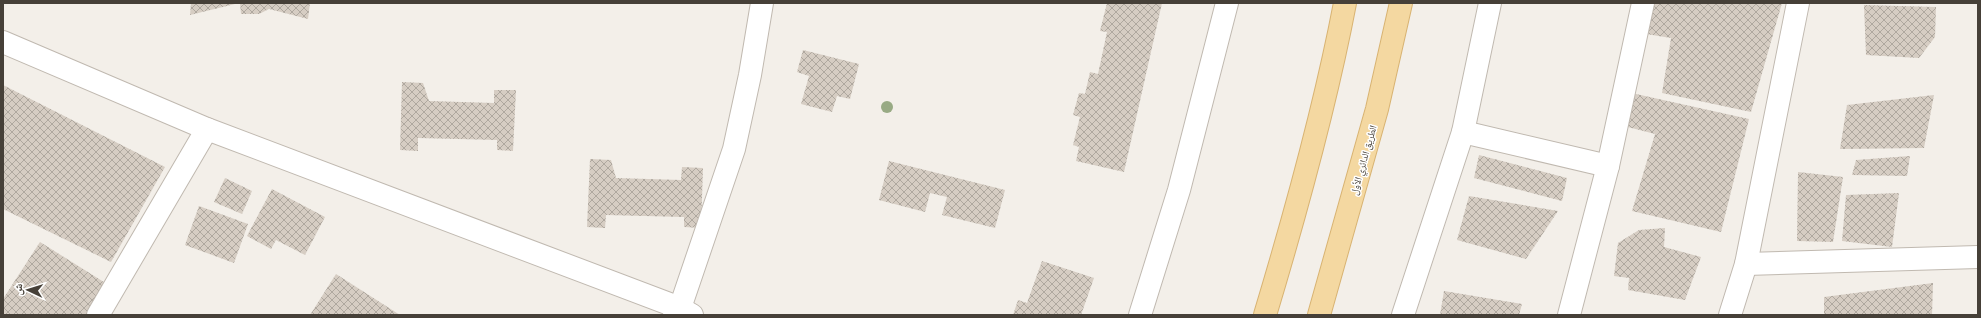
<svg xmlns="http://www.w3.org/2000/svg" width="1981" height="318" font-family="'Roboto Condensed','Noto Naskh Arabic',sans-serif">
	<defs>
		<pattern id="building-cross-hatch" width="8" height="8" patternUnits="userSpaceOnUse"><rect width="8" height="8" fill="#d6cdc3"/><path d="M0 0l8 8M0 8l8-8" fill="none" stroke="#afa89f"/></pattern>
	</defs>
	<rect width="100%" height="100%" fill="#f3efe9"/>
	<g fill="url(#building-cross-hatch)">
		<path d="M191 3H235V4L190 15Z"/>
		<path d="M240 3H310L308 19 269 9 259 14H241Z"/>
		<path d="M1107 3H1162L1124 172 1076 161 1079 147 1073 145 1080 117 1073 115 1079 93 1085 94 1090 72 1098 74 1107 32 1100 31Z"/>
		<path d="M1652 3H1782L1751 112 1662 93 1671 38 1646 34Z"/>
		<path d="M1864 5 1936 7 1935 37 1919 58 1866 55Z"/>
		<path d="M803 50 859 64 850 99 837 96 832 112 801 104 809 76 797 72Z"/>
		<path d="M402 82 423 83 429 101 494 103V90H516L513 151 497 150V140L418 138V151L400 150Z"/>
		<path d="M3 85 165 167 111 262 3 209Z"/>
		<path d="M1627 92 1749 119 1721 232 1632 211 1655 134 1620 125Z"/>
		<path d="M1934 95 1924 148 1840 149 1847 105Z"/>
		<path d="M1479 155 1567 178 1562 201 1474 178Z"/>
		<path d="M1910 156 1907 176 1852 175 1856 160Z"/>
		<path d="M590 159 611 160 616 178 681 180 682 167 703 168 701 228 684 227V217L606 215 605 228 587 227Z"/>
		<path d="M889 161 1005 190 995 228 942 215 947 197 930 193 925 212 879 200Z"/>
		<path d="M1798 172 1843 177 1833 242 1797 241Z"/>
		<path d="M225 178 252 191 242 214 214 202Z"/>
		<path d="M272 189 325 217 305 255 276 240 271 249 247 236Z"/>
		<path d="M1899 193 1892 247 1842 241 1846 195Z"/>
		<path d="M1469 196 1558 211 1526 259 1457 240Z"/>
		<path d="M199 206 248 224 234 263 185 245Z"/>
		<path d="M1665 228 1664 247 1701 257 1685 300 1628 290 1629 278 1614 276 1618 243 1639 230Z"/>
		<path d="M40 242 107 284 89 315H3V299Z"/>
		<path d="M1042 261 1094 278 1081 315H1013L1018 300 1027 303Z"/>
		<path d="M336 274 400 315H310Z"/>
		<path d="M1933 283 1932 315H1824V297Z"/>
		<path d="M1444 291 1522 304 1519 315H1440Z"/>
	</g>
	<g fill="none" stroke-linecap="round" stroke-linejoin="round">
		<g stroke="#c0b9b0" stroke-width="24">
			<g id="street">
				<path d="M3 42 207 129 680 308 692 315"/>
				<path d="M1463 132 1608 166"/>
				<path d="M1746 264 1978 257"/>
				<path d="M98 315 207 129"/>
				<path d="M674 315 680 308 734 149 750 75 762 3"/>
				<path d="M1140 315 1179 190 1227 3"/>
				<path d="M1403 315 1463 132 1490 3"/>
				<path d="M1569 315 1608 166 1643 3"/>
				<path d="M1730 315 1746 264 1798 3"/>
			</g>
		</g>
		<g stroke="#d8b372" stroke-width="24">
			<g id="primary">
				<path d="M1265 315C1296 212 1325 108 1345 3"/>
				<path d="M1319 315 1377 109 1401 3"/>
			</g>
		</g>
		<use href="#street" stroke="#fff" stroke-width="22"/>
		<use href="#primary" stroke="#f4d8a1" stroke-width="22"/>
	</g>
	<circle fill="#98aa84" cx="887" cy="107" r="6"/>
	<g text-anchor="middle" stroke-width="3" stroke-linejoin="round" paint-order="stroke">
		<g font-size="10" fill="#464038" stroke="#fff">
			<text transform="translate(1363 160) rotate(-74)" y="4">الطريق الدائري الأول</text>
		</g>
	</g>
	<rect width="1981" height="318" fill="none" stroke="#464038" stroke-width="8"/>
	<g transform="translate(28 290) rotate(274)" stroke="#ffffff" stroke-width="3" paint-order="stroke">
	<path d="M0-3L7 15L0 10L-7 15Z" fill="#464038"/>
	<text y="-6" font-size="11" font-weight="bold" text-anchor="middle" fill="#464038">ش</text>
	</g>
</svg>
